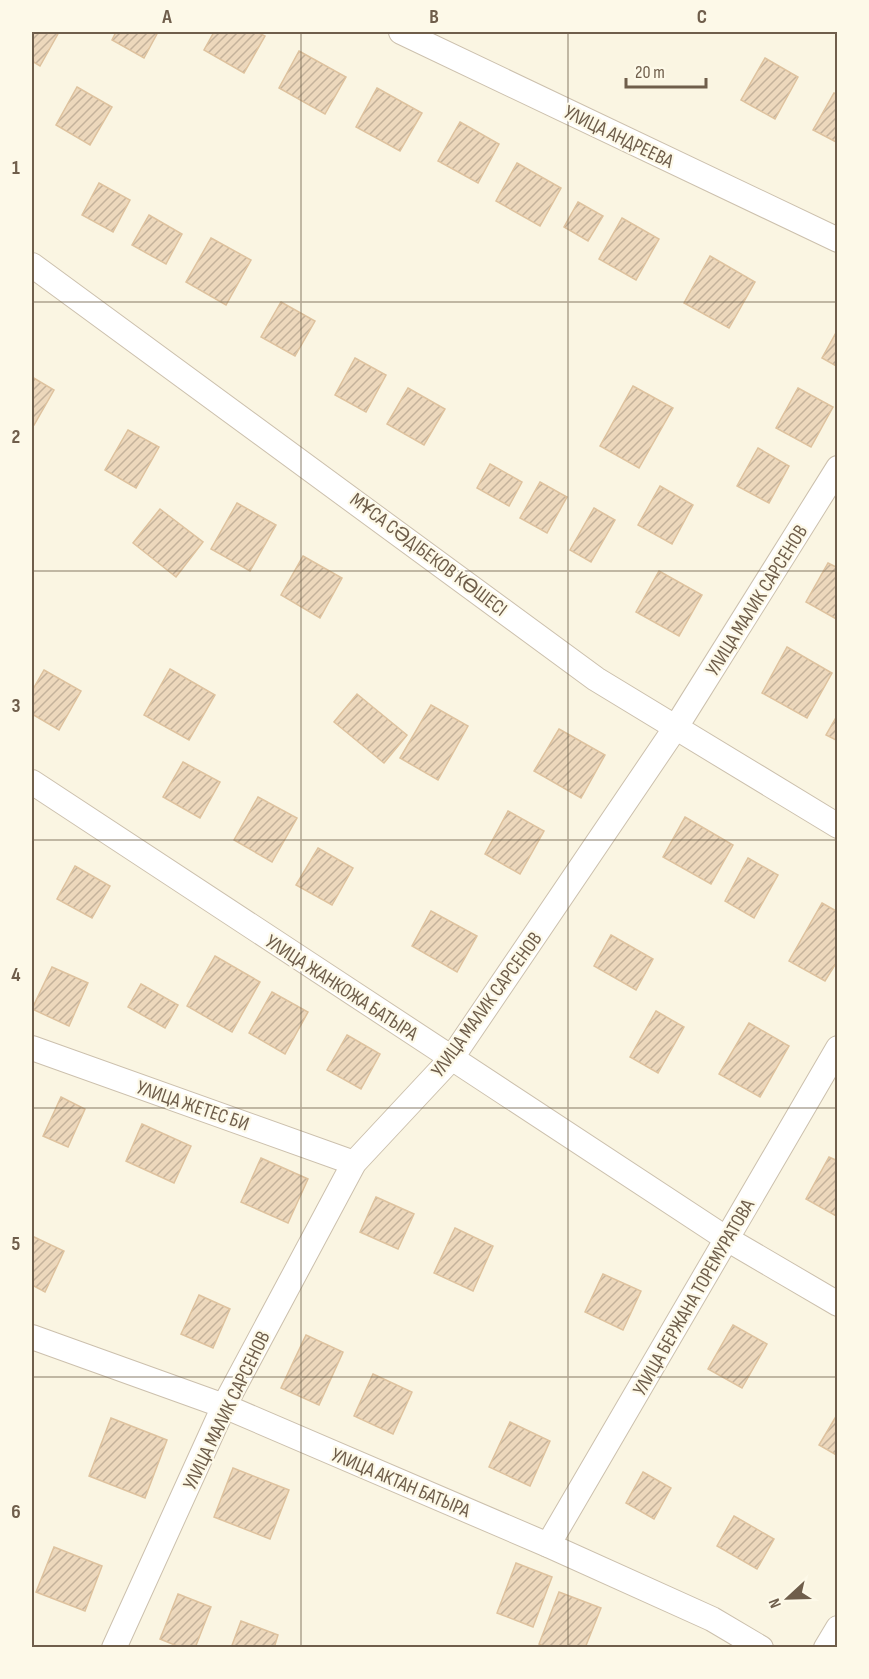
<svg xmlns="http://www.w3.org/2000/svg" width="869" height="1679" font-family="'Sofia Sans Condensed',sans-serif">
	<defs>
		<pattern id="building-hatch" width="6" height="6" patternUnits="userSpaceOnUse" patternTransform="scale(1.5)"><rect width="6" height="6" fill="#edd8bc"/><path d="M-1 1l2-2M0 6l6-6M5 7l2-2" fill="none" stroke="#c4b29b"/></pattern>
	</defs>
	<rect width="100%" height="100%" fill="#faf5e2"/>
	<g fill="url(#building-hatch)" stroke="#dec29e" stroke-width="1.5">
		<path d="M32 32H59L40 66 32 61Z"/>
		<path d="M116 32H158L144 58 112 40Z"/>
		<path d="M214 32H257L265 36 244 73 204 50Z"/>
		<path d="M299 51 346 77 325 114 279 88Z"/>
		<path d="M765 58 798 77 775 119 741 100Z"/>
		<path d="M77 87 112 107 90 145 56 125Z"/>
		<path d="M377 88 422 113 400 151 356 127Z"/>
		<path d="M834 93 838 95V143L813 130Z"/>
		<path d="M460 122 499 144 478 183 438 161Z"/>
		<path d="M517 163 561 188 540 226 496 201Z"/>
		<path d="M99 183 130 200 113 232 82 215Z"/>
		<path d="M578 202 603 216 588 241 564 227Z"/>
		<path d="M149 215 182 234 166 264 132 245Z"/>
		<path d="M622 218 659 239 636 280 599 259Z"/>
		<path d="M211 238 251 260 226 305 186 282Z"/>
		<path d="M710 256 755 282 729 328 684 303Z"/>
		<path d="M281 302 315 321 295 356 261 337Z"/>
		<path d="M838 329V367L822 358Z"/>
		<path d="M355 358 386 375 366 412 335 395Z"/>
		<path d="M32 377 54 390 34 425 32 424Z"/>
		<path d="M633 386 673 408 639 468 600 446Z"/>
		<path d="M408 388 445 409 424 445 387 424Z"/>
		<path d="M798 388 833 407 811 447 776 428Z"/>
		<path d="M128 430 159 447 136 488 105 470Z"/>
		<path d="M758 448 789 466 769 503 737 486Z"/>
		<path d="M490 464 522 482 509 506 477 488Z"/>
		<path d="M540 482 567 497 547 533 520 518Z"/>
		<path d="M660 486 693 505 672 544 638 525Z"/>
		<path d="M237 503 276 525 250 571 211 549Z"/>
		<path d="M594 508 615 520 591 562 570 550Z"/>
		<path d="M160 509 203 542 176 577 133 543Z"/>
		<path d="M303 556 342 578 320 618 281 595Z"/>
		<path d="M828 563 838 568V620L806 602Z"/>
		<path d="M659 571 702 595 679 636 636 612Z"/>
		<path d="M787 647 832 673 807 718 762 693Z"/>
		<path d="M170 669 215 695 189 740 144 715Z"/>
		<path d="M44 670 81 691 59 730 32 714V691Z"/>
		<path d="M357 694 407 735 384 763 334 722Z"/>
		<path d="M431 705 468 726 438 780 400 758Z"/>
		<path d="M838 714V741L826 735Z"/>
		<path d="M559 729 605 755 581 798 534 771Z"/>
		<path d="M183 762 220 782 200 818 163 797Z"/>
		<path d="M258 797 297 818 272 862 234 840Z"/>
		<path d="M508 811 544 831 520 874 485 854Z"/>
		<path d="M685 817 733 845 711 884 663 857Z"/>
		<path d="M318 848 353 868 332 905 296 885Z"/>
		<path d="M748 858 778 875 754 918 725 901Z"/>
		<path d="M75 866 110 886 92 918 57 899Z"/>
		<path d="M822 903 838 912V960L825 981 789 961Z"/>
		<path d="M431 911 477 936 457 972 412 946Z"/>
		<path d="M611 935 653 959 636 990 594 966Z"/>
		<path d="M215 956 260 982 232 1032 187 1006Z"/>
		<path d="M52 967 88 983 69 1026 32 1009Z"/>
		<path d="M141 984 178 1005 165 1028 128 1007Z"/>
		<path d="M272 992 308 1012 285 1054 249 1033Z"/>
		<path d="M656 1011 684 1027 658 1073 630 1057Z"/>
		<path d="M749 1023 789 1046 760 1097 719 1074Z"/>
		<path d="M347 1035 380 1054 361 1089 327 1070Z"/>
		<path d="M61 1097 85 1109 68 1147 43 1136Z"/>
		<path d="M142 1124 191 1146 174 1183 126 1161Z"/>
		<path d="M829 1157 838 1161V1217L806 1199Z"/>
		<path d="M261 1158 308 1179 288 1223 241 1202Z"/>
		<path d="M376 1197 414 1214 398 1249 360 1232Z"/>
		<path d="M455 1228 493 1246 473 1291 434 1273Z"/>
		<path d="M32 1236 64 1251 45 1292 32 1285Z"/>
		<path d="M603 1274 641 1291 623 1330 585 1312Z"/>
		<path d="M199 1295 230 1309 213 1348 181 1334Z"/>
		<path d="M733 1325 767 1344 742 1388 708 1369Z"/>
		<path d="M306 1335 343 1352 319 1405 281 1388Z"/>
		<path d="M373 1374 412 1392 393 1434 354 1416Z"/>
		<path d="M838 1413V1456L819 1445Z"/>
		<path d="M111 1418 167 1440 145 1498 89 1476Z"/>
		<path d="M510 1422 550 1441 530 1486 489 1467Z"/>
		<path d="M233 1468 289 1490 270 1539 214 1517Z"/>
		<path d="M643 1472 671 1488 654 1519 626 1503Z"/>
		<path d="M734 1516 774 1539 757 1569 717 1546Z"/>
		<path d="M54 1547 102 1566 85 1611 36 1592Z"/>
		<path d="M516 1563 552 1577 533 1627 497 1613Z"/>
		<path d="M559 1592 601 1608 585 1648H548L539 1644Z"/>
		<path d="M178 1594 211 1607 195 1648H182L160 1639Z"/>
		<path d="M241 1621 278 1635 274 1648H231Z"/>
	</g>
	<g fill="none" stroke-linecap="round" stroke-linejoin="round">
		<g stroke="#ccc0ad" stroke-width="26">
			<g id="minor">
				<path d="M401 32 838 240"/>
				<path d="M32 265 596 679 838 826"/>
				<path d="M32 782 727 1239 838 1304"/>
				<path d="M32 1048 354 1163"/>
				<path d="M32 1337 224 1406 548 1545 712 1619 761 1648"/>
				<path d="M548 1545 838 1048"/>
				<path d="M114 1648 224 1406 354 1163 451 1059 676 727 838 468"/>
				<path d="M826 1648 838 1628"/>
			</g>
		</g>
		<use href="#minor" stroke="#fff" stroke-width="24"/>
	</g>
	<path fill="none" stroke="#6f5e4b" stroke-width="1.5" stroke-opacity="0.55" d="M301 32V1648M568 32V1648M32 302H838M32 571H838M32 840H838M32 1108H838M32 1377H838"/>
	<g text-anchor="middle" stroke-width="4.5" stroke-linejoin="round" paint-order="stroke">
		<g font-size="20" fill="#6f5e4b" stroke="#fdf9e8">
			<text transform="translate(619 136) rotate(26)" y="7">УЛИЦА АНДРЕЕВА</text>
			<text transform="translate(429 554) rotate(37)" y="7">МҰСА СӘДІБЕКОВ КӨШЕСІ</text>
			<text transform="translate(756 600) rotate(-58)" y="7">УЛИЦА МАЛИК САРСЕНОВ</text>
			<text transform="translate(342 987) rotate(33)" y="7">УЛИЦА ЖАНКОЖА БАТЫРА</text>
			<text transform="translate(486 1004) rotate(-54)" y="7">УЛИЦА МАЛИК САРСЕНОВ</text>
			<text transform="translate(193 1105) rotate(19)" y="7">УЛИЦА ЖЕТЕС БИ</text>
			<text transform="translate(693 1297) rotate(-60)" y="7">УЛИЦА БЕРЖАНА ТОРЕМУРАТОВА</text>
			<text transform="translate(226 1410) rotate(-64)" y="7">УЛИЦА МАЛИК САРСЕНОВ</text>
			<text transform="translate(401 1482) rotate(23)" y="7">УЛИЦА АКТАН БАТЫРА</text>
		</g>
	</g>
	<rect width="869" height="1679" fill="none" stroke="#fdf9e8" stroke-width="66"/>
	<g transform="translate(788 1598) rotate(248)" stroke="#fdf9e8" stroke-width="4.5" paint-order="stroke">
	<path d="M0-4.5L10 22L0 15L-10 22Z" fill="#6f5e4b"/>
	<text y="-9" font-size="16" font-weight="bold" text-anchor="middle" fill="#6f5e4b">N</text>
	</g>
	<path d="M626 78v9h80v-9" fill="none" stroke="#6f5e4b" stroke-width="3"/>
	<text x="635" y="78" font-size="18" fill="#6f5e4b" stroke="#fdf9e8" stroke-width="4.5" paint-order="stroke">20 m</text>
	<rect x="33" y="33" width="803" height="1613" fill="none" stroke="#6f5e4b" stroke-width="2"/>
	<g font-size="20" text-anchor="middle" font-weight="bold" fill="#6f5e4b">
		<text x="167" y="23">A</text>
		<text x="434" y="23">B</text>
		<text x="702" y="23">C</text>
		<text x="16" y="174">1</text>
		<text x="16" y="443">2</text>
		<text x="16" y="712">3</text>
		<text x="16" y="981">4</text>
		<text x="16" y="1250">5</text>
		<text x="16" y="1518">6</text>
	</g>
</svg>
